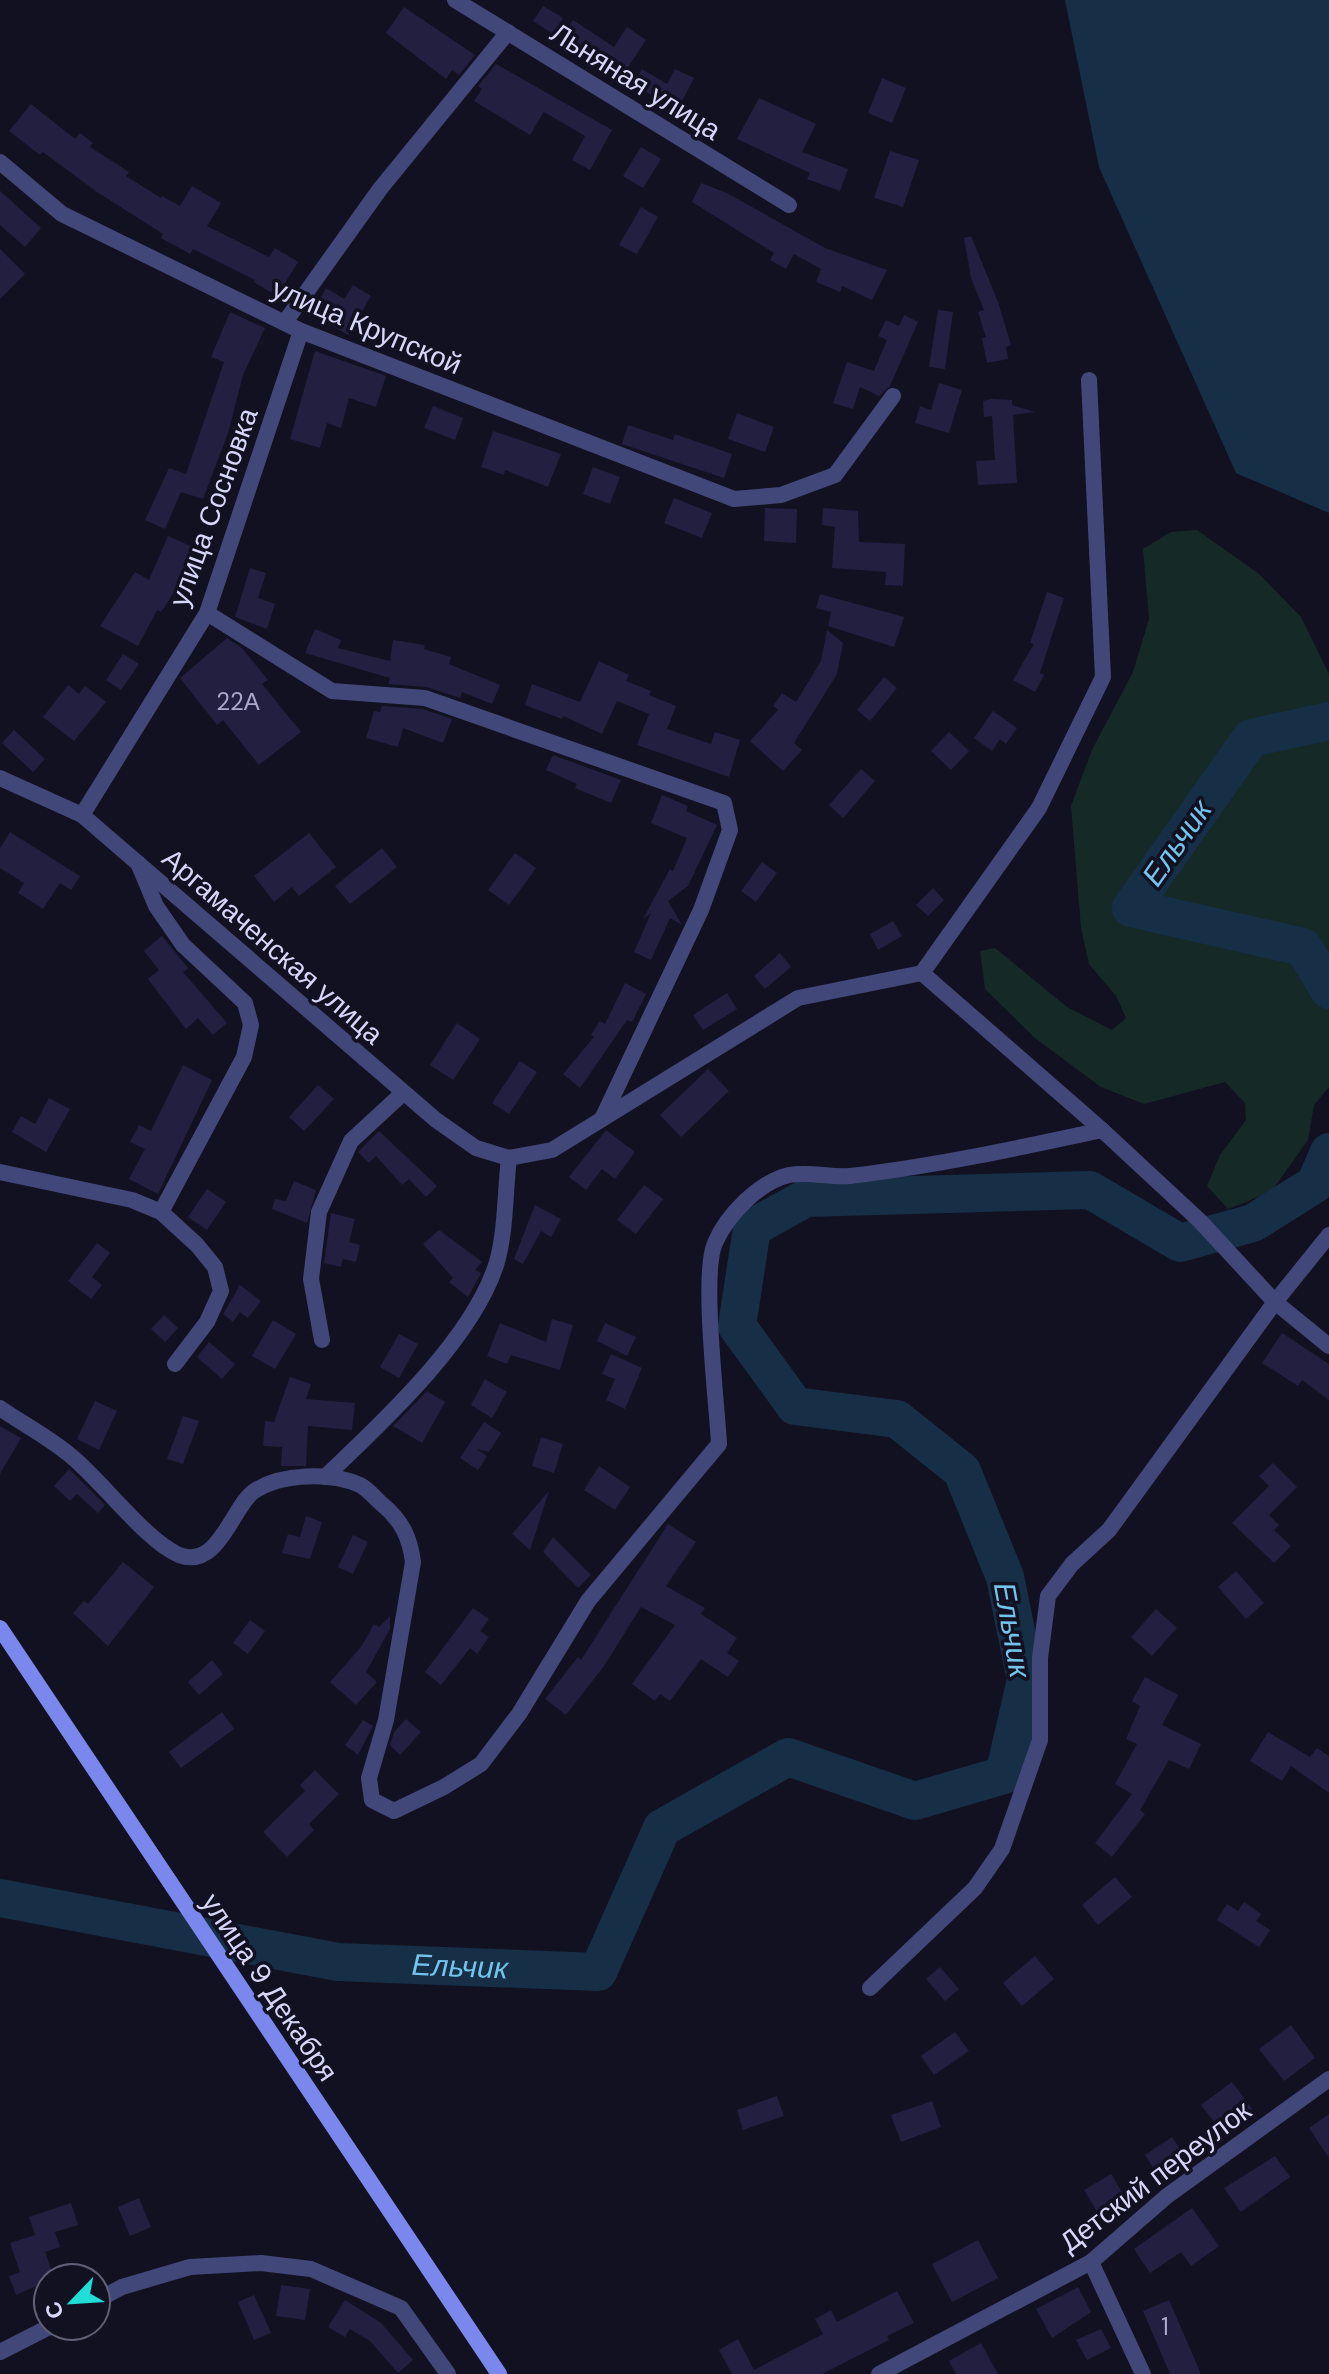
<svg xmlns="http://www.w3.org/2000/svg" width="1329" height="2374" font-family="'DM Sans',sans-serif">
	<rect width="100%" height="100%" fill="#121121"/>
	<path fill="#152a27" d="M1197 530 1259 574 1301 617 1329 674V1087L1314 1105 1308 1140 1271 1192 1228 1209 1207 1186 1220 1155 1246 1120 1245 1103 1225 1082 1144 1104 1101 1087 1035 1038 985 989 980 951 995 948 1067 1007 1112 1030 1126 1018 1116 996 1089 964 1081 928 1071 806 1092 750 1133 672 1149 619 1143 549 1171 532Z"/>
	<path fill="#162f46" d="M1065 0H1329V513L1236 473 1099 167Z"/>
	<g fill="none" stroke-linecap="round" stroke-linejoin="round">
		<g stroke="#162f46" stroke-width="38">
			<path d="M1329 721 1251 738 1131 908 1303 947 1329 990"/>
			<path id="s1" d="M0 1898 338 1962 598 1972 662 1828 788 1757 915 1801 1004 1775 1026 1680 1005 1577 962 1471 897 1419 795 1406 737 1326 752 1228 806 1198 1090 1190 1180 1243 1253 1223 1315 1184 1329 1152"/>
		</g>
	</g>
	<g fill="#221f40">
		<path d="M543 6 563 18 553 34 533 21Z"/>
		<path d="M404 7 475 55 459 75 452 70 446 79 386 33Z"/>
		<path d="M573 20 614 47 627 27 646 40 623 75 562 37Z"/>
		<path d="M496 64 612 130 590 170 572 160 585 136 544 112 530 135 474 101 482 89 478 86Z"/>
		<path d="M642 69 667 84 675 69 694 78 678 109 633 85Z"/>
		<path d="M882 78 906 88 892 123 868 113Z"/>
		<path d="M759 98 816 124 802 152 848 169 840 191 807 179 810 173 737 139Z"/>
		<path d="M31 104 75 139 80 133 93 143 90 147 129 172 126 176 161 198 162 196 180 206 192 186 221 203 207 226 269 257 275 248 298 262 277 296 254 282 255 280 193 249 190 254 161 238 163 234 97 192 43 152 40 155 9 131Z"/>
		<path d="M641 147 661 159 643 188 623 176Z"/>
		<path d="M890 151 919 160 903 207 874 198Z"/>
		<path d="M701 183 727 193 825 248 887 270 872 300 842 286 840 292 816 282 821 269 794 254 786 269 770 260 774 253 692 202Z"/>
		<path d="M0 191 41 228 25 247 0 225Z"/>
		<path d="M641 207 658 217 637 254 619 245Z"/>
		<path d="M971 236 998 302 1011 345 1006 347 1008 359 987 363 982 338 986 337 978 312 984 310 971 278 964 238Z"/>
		<path d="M0 249 25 274 0 299Z"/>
		<path d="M353 285 371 296 348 335 312 313 326 288 344 299Z"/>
		<path d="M938 310 953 312 945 369 929 367Z"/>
		<path d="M230 312 265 328 243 375 228 433 203 499 181 492 165 529 145 520 169 468 186 474 224 362 211 357Z"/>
		<path d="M904 315 918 322 890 386 879 396 860 387 853 409 833 403 847 362 874 371 887 340 878 336 886 320 899 326Z"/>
		<path d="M315 351 386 376 376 407 349 398 341 428 327 423 320 448 290 439Z"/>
		<path d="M939 383 962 390 949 433 915 423 920 406 931 410Z"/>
		<path d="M991 399 1012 400V405L1035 412 1013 415 1017 483 978 485 976 461 995 460 992 416 984 417 983 401Z"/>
		<path d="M433 406 463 418 455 440 424 428Z"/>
		<path d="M737 413 774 427 765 452 728 439Z"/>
		<path d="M628 425 673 440 675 434 732 454 724 478 622 444Z"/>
		<path d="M493 431 561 454 548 487 505 470 504 475 481 467Z"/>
		<path d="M593 467 620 477 610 504 583 494Z"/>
		<path d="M674 498 712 513 702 538 664 523Z"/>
		<path d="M765 508 797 509 796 543 764 541Z"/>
		<path d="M823 508 858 511 859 542 905 544 903 586 885 585 886 572 832 568 835 527 822 525Z"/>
		<path d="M168 536 195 548 179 585 161 612 157 610 138 646 100 626 135 572 149 580Z"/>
		<path d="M250 568 266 573 258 598 275 604 267 629 235 617Z"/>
		<path d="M1047 592 1064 598 1040 673 1044 675 1035 692 1013 680 1034 644 1030 643Z"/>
		<path d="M820 594 904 617 894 647 828 626 831 612 816 608Z"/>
		<path d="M315 629 341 640 338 648 390 661 393 640 425 645 424 649 451 657 449 664 500 685 492 704 462 692 460 698 426 687 388 684 390 678 305 653Z"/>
		<path d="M827 630 843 643 837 674 794 743 802 750 783 771 750 741 778 710 773 706 782 693 796 702 821 661Z"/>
		<path d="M227 638 242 648 268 680 262 684 301 732 259 765 223 720 217 725 180 678Z"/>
		<path d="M123 654 139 664 121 690 106 680Z"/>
		<path d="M599 661 629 675 626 681 651 691 649 695 676 706 667 729 711 744 715 732 740 740 729 777 637 745 649 714 617 701 602 734 563 716 562 719 525 705 532 684 580 702Z"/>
		<path d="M884 677 897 688 870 721 857 710Z"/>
		<path d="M68 685 79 694 85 686 106 702 74 741 43 717Z"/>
		<path d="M382 706 423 709 452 719 443 743 403 728 398 747 366 738 374 711 380 712Z"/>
		<path d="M993 711 1017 728 1006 744 1000 739 992 751 974 738Z"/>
		<path d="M14 730 45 759 33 772 2 743Z"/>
		<path d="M949 732 969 751 951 770 931 751Z"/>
		<path d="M553 755 621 780 611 803 575 788 577 784 546 770Z"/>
		<path d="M861 769 875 781 843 818 829 805Z"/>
		<path d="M662 795 688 806 686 811 717 825 688 886 668 901 682 925 670 918 651 960 634 952 651 913 643 919 670 869 673 871 687 838 651 823Z"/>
		<path d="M10 832 80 876 71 890 60 883 43 909 18 893 24 883 0 868V848Z"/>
		<path d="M309 833 336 867 299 896 292 887 274 902 254 876Z"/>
		<path d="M382 848 397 867 350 904 335 886Z"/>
		<path d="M515 853 536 868 509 905 488 890Z"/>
		<path d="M762 862 777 873 756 902 741 891Z"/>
		<path d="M933 888 944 900 928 916 916 905Z"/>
		<path d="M893 921 902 936 878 950 870 934Z"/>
		<path d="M162 936 188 968 183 972 227 1023 213 1035 198 1018 186 1029 148 979 159 970 144 951Z"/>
		<path d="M780 953 791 967 765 989 754 976Z"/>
		<path d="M625 983 646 994 632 1022 627 1020 580 1088 563 1074 594 1037 591 1035 600 1021 605 1024Z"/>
		<path d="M727 993 737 1009 703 1030 693 1015Z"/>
		<path d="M457 1023 480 1039 453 1080 430 1065Z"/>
		<path d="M520 1061 537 1072 509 1114 492 1103Z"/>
		<path d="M183 1065 212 1080 158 1194 129 1179 145 1149 130 1142 139 1125 151 1131Z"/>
		<path d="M708 1069 729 1091 681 1137 660 1115Z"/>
		<path d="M318 1085 334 1099 304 1131 289 1117Z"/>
		<path d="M49 1098 70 1109 46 1152 12 1132 21 1116 35 1124Z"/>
		<path d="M606 1130 635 1152 615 1179 602 1169 586 1190 569 1177Z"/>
		<path d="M379 1131 437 1186 426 1197 409 1179 402 1185 376 1156 369 1163 358 1152Z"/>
		<path d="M294 1181 316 1190 307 1223 272 1209 275 1199 286 1201Z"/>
		<path d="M644 1185 663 1199 636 1234 617 1220Z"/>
		<path d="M207 1189 226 1202 207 1230 188 1217Z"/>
		<path d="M535 1205 561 1219 551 1237 541 1231 523 1264 514 1259Z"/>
		<path d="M331 1213 355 1219 349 1242 360 1245 356 1262 343 1259 341 1267 324 1263Z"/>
		<path d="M439 1230 482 1262 475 1270 481 1273 468 1297 449 1282 453 1278 423 1244Z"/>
		<path d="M97 1243 110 1253 92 1277 102 1285 91 1299 68 1281Z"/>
		<path d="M240 1285 261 1301 248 1318 240 1312 233 1322 223 1314Z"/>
		<path d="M164 1315 178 1328 165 1342 151 1329Z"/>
		<path d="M552 1319 573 1325 560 1370 511 1355 507 1364 487 1356 500 1323 546 1342Z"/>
		<path d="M273 1320 296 1334 275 1369 252 1356Z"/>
		<path d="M605 1323 636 1337 627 1356 597 1341Z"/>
		<path d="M1282 1333 1329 1364V1400L1302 1380 1298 1386 1262 1363Z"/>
		<path d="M399 1334 418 1344 399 1378 380 1367Z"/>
		<path d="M209 1342 235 1364 222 1379 197 1357Z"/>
		<path d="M611 1354 642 1368 625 1409 606 1400 615 1379 602 1374Z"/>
		<path d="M290 1377 311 1384 306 1399 355 1403 352 1430 308 1426 306 1466H281L282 1447 263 1446 265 1421 274 1422Z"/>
		<path d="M485 1379 507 1392 492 1418 471 1405Z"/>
		<path d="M427 1391 445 1402 422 1443 393 1426Z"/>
		<path d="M95 1401 117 1411 99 1450 77 1439Z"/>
		<path d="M183 1416 199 1421 183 1464 167 1459Z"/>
		<path d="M484 1422 501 1433 489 1452 477 1449 487 1456 478 1470 460 1458Z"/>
		<path d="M0 1426 21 1438 0 1474Z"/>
		<path d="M541 1437 563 1444 554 1473 532 1466Z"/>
		<path d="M1273 1463 1297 1487 1269 1515 1279 1525 1274 1530 1291 1546 1274 1563 1232 1523 1269 1486 1259 1476Z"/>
		<path d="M599 1466 630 1487 615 1510 584 1490Z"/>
		<path d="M69 1469 105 1505 98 1513 77 1494 70 1501 54 1486Z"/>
		<path d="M549 1491 530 1550 512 1534Z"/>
		<path d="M306 1516 322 1522 310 1559 282 1553 288 1534 300 1537Z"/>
		<path d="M668 1524 696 1542 666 1586 705 1608 701 1614 737 1638 727 1653 739 1661 728 1677 701 1659 670 1701 660 1694 655 1701 632 1684 675 1625 641 1607 604 1666 566 1715 545 1699 578 1657 581 1660Z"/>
		<path d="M353 1535 368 1542 353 1574 338 1567Z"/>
		<path d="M553 1537 591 1575 578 1588 543 1552Z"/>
		<path d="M123 1562 154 1587 108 1646 73 1613 84 1601 88 1604Z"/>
		<path d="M1236 1571 1264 1603 1246 1619 1218 1587Z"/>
		<path d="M473 1608 489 1619 480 1631 489 1637 477 1654 470 1648 441 1685 425 1672Z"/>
		<path d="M1156 1609 1177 1628 1152 1656 1131 1637Z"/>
		<path d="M390 1616V1629L366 1672 377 1682 356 1705 330 1682 361 1647 374 1624 379 1627Z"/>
		<path d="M250 1620 265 1631 248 1654 233 1643Z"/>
		<path d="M212 1660 223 1674 199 1695 188 1682Z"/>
		<path d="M1145 1677 1178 1695 1162 1725 1201 1744 1189 1769 1169 1760 1140 1810 1145 1814 1112 1857 1095 1843 1132 1794 1115 1784 1137 1744 1126 1739 1140 1706 1132 1701Z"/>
		<path d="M222 1712 234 1729 181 1768 169 1752Z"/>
		<path d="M406 1719 421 1732 400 1755 390 1745 394 1732Z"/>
		<path d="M363 1720 373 1726 358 1755 345 1745Z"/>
		<path d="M1268 1732 1310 1757 1317 1748 1329 1756V1793L1291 1766 1282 1781 1250 1761Z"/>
		<path d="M315 1770 339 1794 309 1824 314 1830 287 1857 263 1832 305 1791 300 1785Z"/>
		<path d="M1115 1877 1132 1897 1098 1925 1082 1905Z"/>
		<path d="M1244 1902 1261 1914 1256 1921 1270 1930 1259 1947 1217 1920 1227 1904 1238 1911Z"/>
		<path d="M1035 1956 1054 1979 1022 2006 1003 1983Z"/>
		<path d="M940 1967 959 1989 945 2001 926 1979Z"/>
		<path d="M1291 2025 1315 2058 1284 2081 1259 2049Z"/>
		<path d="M955 2032 969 2051 934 2075 921 2056Z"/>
		<path d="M1232 2082 1252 2109 1222 2132 1201 2105Z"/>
		<path d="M777 2096 784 2116 743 2130 737 2110Z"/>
		<path d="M932 2101 941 2127 901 2142 891 2115Z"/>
		<path d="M1329 2114V2158L1309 2128Z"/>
		<path d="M1172 2137 1185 2157 1158 2175 1145 2155Z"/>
		<path d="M1275 2156 1290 2177 1241 2212 1224 2188Z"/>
		<path d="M1111 2174 1126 2199 1099 2215 1084 2190Z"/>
		<path d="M139 2198 151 2227 130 2236 118 2207Z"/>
		<path d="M71 2203 78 2225 55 2232 60 2247 45 2252 54 2278 16 2295 9 2276 20 2272 10 2243 35 2235 29 2217Z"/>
		<path d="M1192 2208 1219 2246 1191 2266 1181 2252 1150 2273 1134 2249Z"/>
		<path d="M978 2240 998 2278 952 2302 932 2264Z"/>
		<path d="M281 2285 310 2289 305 2320 276 2316Z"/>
		<path d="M1078 2287 1091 2312 1052 2338 1036 2309Z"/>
		<path d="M897 2291 914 2323 887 2336 889 2340 822 2374H732L719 2350 738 2339 754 2370 823 2334 815 2319 831 2310 837 2322Z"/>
		<path d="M254 2295 271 2333 254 2340 238 2302Z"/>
		<path d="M345 2300 381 2323 413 2360 398 2373 370 2341 350 2329 345 2337 328 2327Z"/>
		<path d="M1169 2300 1201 2374H1170L1143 2311Z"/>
		<path d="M1101 2329 1111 2348 1087 2360 1076 2340Z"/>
		<path d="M981 2343 998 2374H956L949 2361Z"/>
	</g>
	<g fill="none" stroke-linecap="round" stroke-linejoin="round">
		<g stroke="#42477a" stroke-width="16">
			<path d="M455 0 789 205"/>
			<path d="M0 162 62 214 301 331 734 499 781 495 835 475 893 396"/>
			<path d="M285 322 380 189 508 32"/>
			<path d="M207 613 332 691 425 698 724 803 730 830 701 910 602 1119"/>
			<path d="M82 815 207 613 301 331"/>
			<path d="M138 863 156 906 183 945 245 1003 251 1025 244 1057 161 1212"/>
			<path d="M922 973 1039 808 1103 677 1089 380"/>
			<path d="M0 1172 132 1200 161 1212 197 1245 215 1267 221 1291 207 1322 175 1364"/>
			<path d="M322 1340 311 1279 319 1212 351 1141 403 1093"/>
			<path d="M0 1408C23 1424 50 1438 71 1456 102 1481 146 1541 179 1555 218 1570 232 1508 253 1492 280 1473 331 1472 360 1485 368 1489 376 1499 383 1505 402 1521 410 1538 413 1562L386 1720 369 1778 372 1800 394 1811 444 1787 481 1764 519 1714 588 1601 719 1444C717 1403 701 1274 715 1243 727 1215 759 1182 789 1175 809 1171 831 1178 850 1176 935 1166 1019 1148 1102 1130"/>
			<path d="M325 1477C383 1422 474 1338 497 1262 506 1230 505 1191 509 1158L552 1150 798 998 922 973 1102 1130 1200 1221 1275 1302 1329 1346"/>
			<path d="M870 1988 975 1888 1002 1849 1040 1740V1658L1048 1596 1072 1564 1109 1530 1275 1302 1329 1235"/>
			<path d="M1091 2262 1143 2374"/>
			<path d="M96 2301 122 2287 190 2267 261 2263 311 2269 401 2308 448 2374"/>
			<path d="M0 2352 51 2326"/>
			<path d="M879 2374 1091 2262 1167 2196 1329 2079"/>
		</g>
		<path stroke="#42477a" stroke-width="16" d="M0 778 82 815 436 1120 476 1148 509 1158"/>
		<path stroke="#7a87ed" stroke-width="16" d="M0 1628 499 2374"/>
	</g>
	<g text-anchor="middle" stroke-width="7" stroke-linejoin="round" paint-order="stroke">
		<g font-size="24" fill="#aaa9cb">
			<text x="238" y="710">22А</text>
			<text x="1165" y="2335">1</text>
		</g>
		<g font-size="28" fill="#d7d7f9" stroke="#121121">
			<text transform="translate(636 81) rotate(32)" y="10">Льняная улица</text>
			<text transform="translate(367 326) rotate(23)" y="10">улица Крупской</text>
			<text transform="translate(213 507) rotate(-70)" y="10">улица Сосновка</text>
			<text transform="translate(273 946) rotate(41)" y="10">Аргамаченская улица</text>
			<text transform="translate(270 1987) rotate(56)" y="10">улица 9 Декабря</text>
			<text transform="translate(1155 2176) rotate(-37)" y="10">Детский переулок</text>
		</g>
		<g font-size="30" font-style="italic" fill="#73c4ec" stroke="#121121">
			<text transform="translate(1177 843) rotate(-55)" y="10">Ельчик</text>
			<text transform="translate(1012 1630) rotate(80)" y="10">Ельчик</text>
			<text dy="10" stroke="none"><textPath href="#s1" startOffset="466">Ельчик</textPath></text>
		</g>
	</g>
	<g transform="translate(72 2302) rotate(245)"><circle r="38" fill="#121121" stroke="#616077" stroke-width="2"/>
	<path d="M0-6L14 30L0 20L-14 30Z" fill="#1fded8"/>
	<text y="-12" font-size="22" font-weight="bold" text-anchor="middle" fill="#d7d7f9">С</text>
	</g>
</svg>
